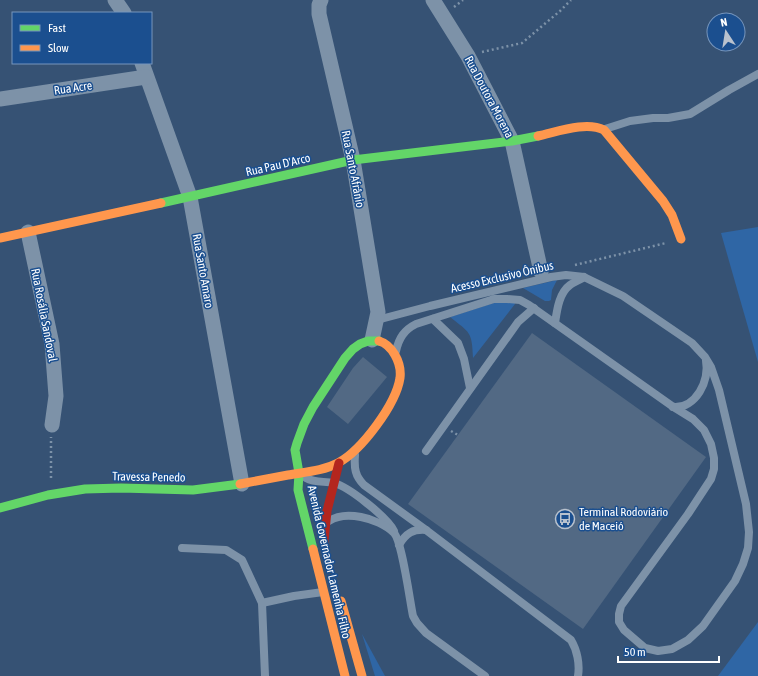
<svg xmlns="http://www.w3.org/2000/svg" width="758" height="676" font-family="'Asap Condensed',sans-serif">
	<rect width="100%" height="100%" fill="#365274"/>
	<g fill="#2f66a5">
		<path d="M758 227V362L721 233Z"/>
		<path d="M557 280 552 290 551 300 549 301H545L523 288Z"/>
		<path d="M500 301H514L515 304 473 358C472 331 470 333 450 317Z"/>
		<path d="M758 622V676H718Z"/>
		<path d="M362 634 385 676H375Z"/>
	</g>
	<g fill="#526984">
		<path d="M532 333 706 457 583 629 408 504Z"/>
		<path d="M363 357 387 377 348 424 327 407 353 368Z"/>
	</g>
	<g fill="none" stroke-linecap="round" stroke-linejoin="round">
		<g stroke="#7d92a8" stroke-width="2.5" stroke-dasharray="2 3" stroke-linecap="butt">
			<path d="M454 7 463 0"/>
			<path d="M482 52 522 43 560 11 571 0"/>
			<path d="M575 265 666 243"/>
			<path d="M451 431 458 435"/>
			<path d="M51 478V437"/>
		</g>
		<g stroke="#7d92a8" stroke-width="8">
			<path d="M605 129 630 121 653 118H668L690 114 729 90 758 74"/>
			<path d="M433 319 458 343 464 359 470 388"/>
			<path d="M377 320 430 306 551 277 566 275 584 277 623 296 692 343 705 357 711 367 719 390 746 504 749 532 748 548 743 564 735 581 703 626 688 640 672 649 658 651 645 648 624 630 619 622V614L621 606 688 514 711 479 714 469V458L711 444 704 430 693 419 672 406 529 305 520 300 507 299H494L416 324C404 330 399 338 396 351"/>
			<path d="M555 323C557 310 559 293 570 285 574 282 580 280 584 277"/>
			<path d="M673 407C696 409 710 380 706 361"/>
			<path d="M426 451 518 322 534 308"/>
			<path d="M355 455C354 468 355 476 364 485L426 530 571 640C577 650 580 664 578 676"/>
			<path d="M306 478C315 483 324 481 334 483 349 487 387 517 394 531"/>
			<path d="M329 521C338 515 351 515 361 517 372 519 386 525 394 533 402 541 410 602 413 616L417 623 426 633 485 676"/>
			<path d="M399 545C406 533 413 529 426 530"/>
			<path d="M182 548 226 550 242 560 262 603 265 676"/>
			<path d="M262 603 294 596 323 592"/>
		</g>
		<g stroke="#7d92a8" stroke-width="15">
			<path d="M115 0 124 13"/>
			<path d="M321 0 319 5V14L353 160 378 312 372 340"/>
			<path d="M433 0 468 56 512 141 541 272"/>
			<path d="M142 63 190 197 242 484"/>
			<path d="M0 99 146 77"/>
			<path d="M28 232 52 344 56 396 52 425"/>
		</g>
		<g stroke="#63d668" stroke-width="9">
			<path d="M161 203 353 160 512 141 538 136"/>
			<path d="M0 508 48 495 85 489 121 488 193 490 240 484"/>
			<path d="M313 549 298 490 299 473 295 450 297 443 304 424 313 407 345 358 353 349 360 344 368 341H379"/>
		</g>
		<g stroke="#ff974d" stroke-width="9">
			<path d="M538 136C557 132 586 121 604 130L663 201 672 215 681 239"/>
			<path d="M0 238 161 203"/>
			<path d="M240 484C256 481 272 478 288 475 305 472 323 471 338 463 362 450 396 404 400 378 401 370 399 362 395 355 391 348 386 343 379 341"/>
			<path d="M313 549 345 676"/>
			<path d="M341 601 362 676"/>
		</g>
		<path stroke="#b3261e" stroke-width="9" d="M324 541 327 511 339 463"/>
	</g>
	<defs>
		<g id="bus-ring" transform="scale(1)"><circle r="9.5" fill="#1b4f8f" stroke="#b9c2ce" stroke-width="1.5"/><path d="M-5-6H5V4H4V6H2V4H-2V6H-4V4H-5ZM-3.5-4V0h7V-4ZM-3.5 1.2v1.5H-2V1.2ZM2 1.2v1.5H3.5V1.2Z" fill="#b9c2ce"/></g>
	</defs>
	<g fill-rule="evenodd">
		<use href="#bus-ring" x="565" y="519"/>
	</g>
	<g text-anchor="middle" stroke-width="3" stroke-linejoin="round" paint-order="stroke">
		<g font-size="12" fill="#fff" stroke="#1b4f8f">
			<text transform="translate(73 88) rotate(-8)" y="4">Rua Acre</text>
			<text transform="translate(489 97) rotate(62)" y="4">Rua Doutora Morena</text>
			<text transform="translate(278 165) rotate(-13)" y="4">Rua Pau D'Arco</text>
			<text transform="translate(353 169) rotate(79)" y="4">Rua Santo Afrânio</text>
			<text transform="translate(203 271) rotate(80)" y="4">Rua Santo Amaro</text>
			<text transform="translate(502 277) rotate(-13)" y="4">Acesso Exclusivo Ônibus</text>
			<text transform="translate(44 315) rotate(79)" y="4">Rua Rosália Sandoval</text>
			<text transform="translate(149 477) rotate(1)" y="4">Travessa Penedo</text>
			<text transform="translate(329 562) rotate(77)" y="4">Avenida Governador Lamenha Filho</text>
		</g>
		<g font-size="12" fill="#fff" stroke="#1b4f8f" text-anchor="start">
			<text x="579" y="516">Terminal Rodoviário<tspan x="579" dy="14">de Maceió</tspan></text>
		</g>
	</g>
	<rect x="12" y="12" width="140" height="52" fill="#1b4f8f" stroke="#7695bc"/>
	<rect x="20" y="25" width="20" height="6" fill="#63d668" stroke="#7695bc"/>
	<text x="48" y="32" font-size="12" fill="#ffffff">Fast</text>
	<rect x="20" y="45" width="20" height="6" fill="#ff974d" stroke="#7695bc"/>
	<text x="48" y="52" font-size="12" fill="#ffffff">Slow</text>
	<g transform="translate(726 32) rotate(348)"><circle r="19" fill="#1b4f8f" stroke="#7695bc"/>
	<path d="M0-3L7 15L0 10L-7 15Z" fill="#b9c2ce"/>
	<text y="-6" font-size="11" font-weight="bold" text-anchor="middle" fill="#ffffff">N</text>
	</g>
	<path d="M618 656v6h101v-6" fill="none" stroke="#ffffff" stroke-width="2"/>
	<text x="624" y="656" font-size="12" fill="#ffffff" stroke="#1b4f8f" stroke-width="3" paint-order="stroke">50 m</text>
</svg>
